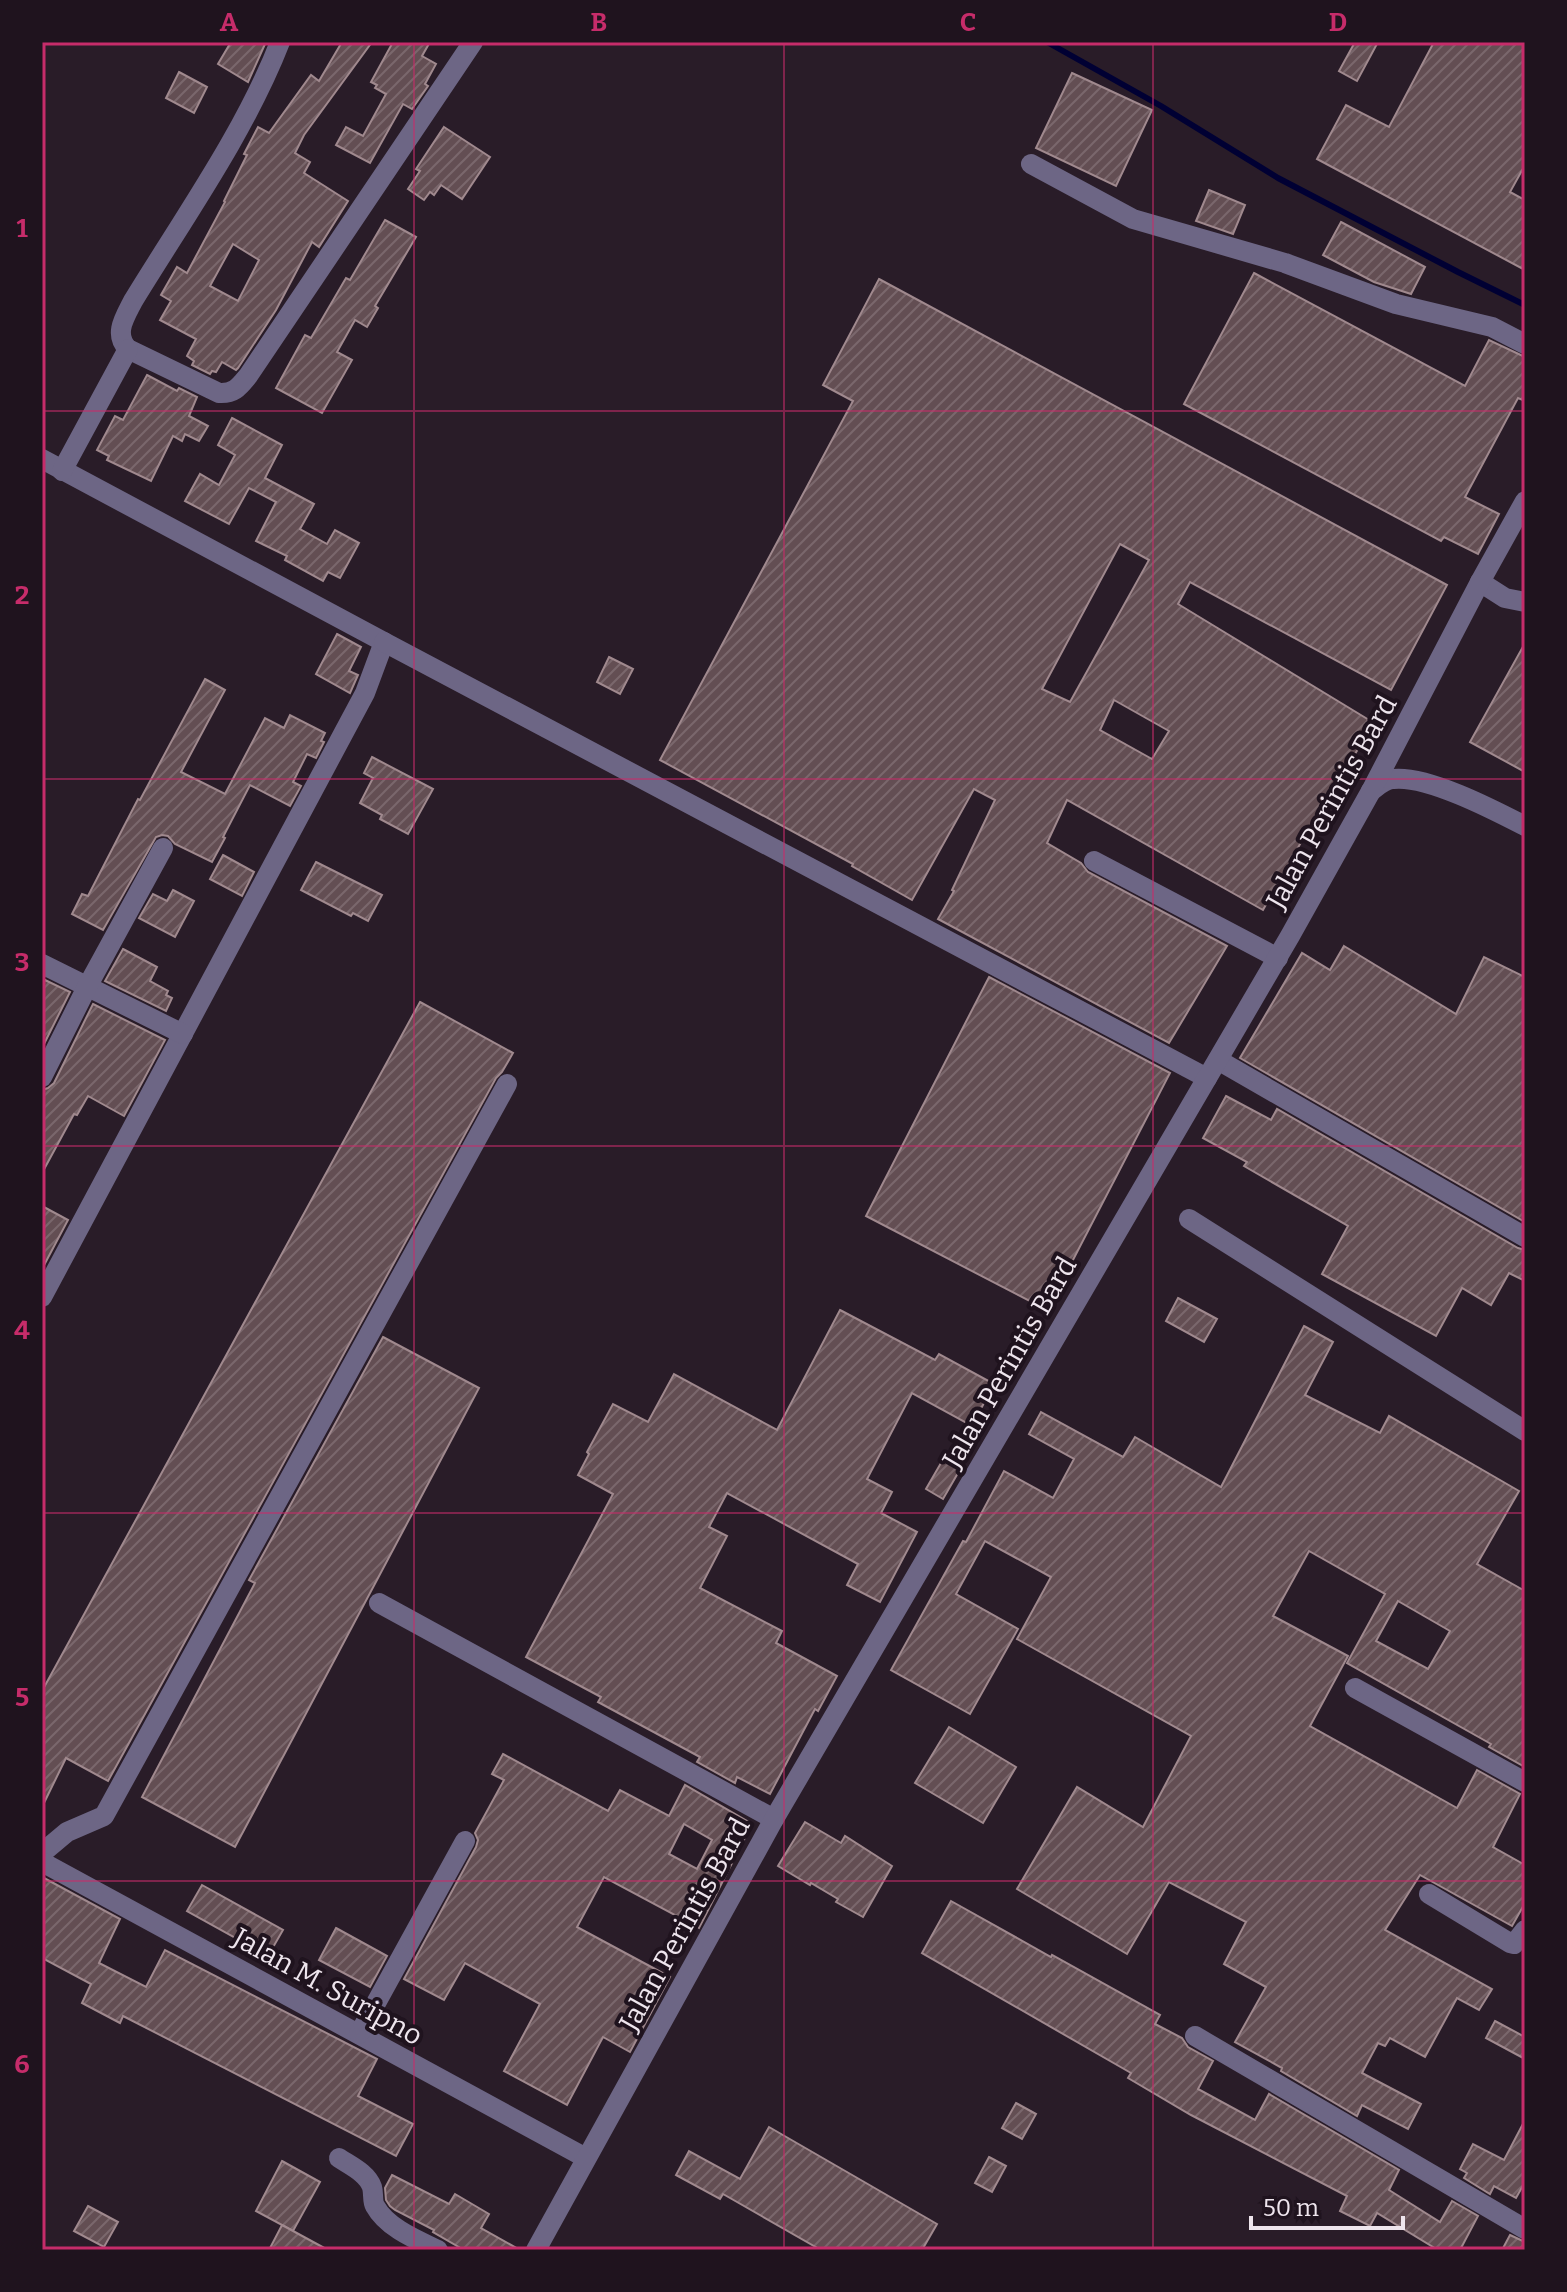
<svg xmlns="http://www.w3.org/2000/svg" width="1567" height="2292" font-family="Bitter,serif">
	<defs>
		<pattern id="building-hatch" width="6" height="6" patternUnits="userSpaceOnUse" patternTransform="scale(2)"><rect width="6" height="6" fill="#634e53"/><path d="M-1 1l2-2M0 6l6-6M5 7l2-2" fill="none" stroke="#7a676c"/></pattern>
	</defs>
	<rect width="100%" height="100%" fill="#291c28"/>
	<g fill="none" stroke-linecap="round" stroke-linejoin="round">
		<path stroke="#003" stroke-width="6" d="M1047 42 1161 106 1278 178 1458 272 1525 305"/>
	</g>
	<g fill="url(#building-hatch)" stroke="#a0898e" stroke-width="2" fill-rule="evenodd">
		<path d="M231 42H262L265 44 248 82 218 64Z"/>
		<path d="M342 42H372L304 135 295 153 310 162 304 173 348 201 319 247 312 242 276 310 238 368 236 370 222 362 216 372 212 371 210 374 192 365 194 361 187 356 196 339 160 320 171 301 161 295 177 267 187 273 225 202 224 201 247 155 244 154 258 127 269 133 311 75 319 81ZM233 244 259 260 238 301 210 286Z"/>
		<path d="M393 42H430L422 56 436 64 425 84 428 86 412 109 403 104 370 163 336 145 346 127 363 136 386 94 375 88 377 85 371 82Z"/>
		<path d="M1355 42H1378L1357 81 1339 71Z"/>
		<path d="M1434 42H1525V165L1510 192 1525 200V270L1317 159 1346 105 1389 127Z"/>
		<path d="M179 72 207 87 194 113 166 98Z"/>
		<path d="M1072 73 1152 110 1116 186 1036 148Z"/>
		<path d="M444 127 490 157 462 199 441 185 434 195 430 192 424 200 408 189 420 171 416 169Z"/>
		<path d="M1209 190 1245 205 1233 234 1196 221Z"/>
		<path d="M385 220 416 237 375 306 378 308 367 327 355 320 337 352 352 360 322 413 276 388 305 335 311 338 346 278 350 280Z"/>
		<path d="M1341 222 1425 267 1411 294 1374 282 1323 255Z"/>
		<path d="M1254 273 1465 386 1489 340 1525 357V401L1518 398 1465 497 1499 514 1478 554 1444 537 1441 541 1184 404Z"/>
		<path d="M879 279 1447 585 1391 690 1190 582 1178 604 1374 723 1304 837 1263 910 1067 800 1047 843 1081 863 1088 872 1227 946 1169 1043 938 919 954 891 952 890 995 800 974 789 912 900 852 866 853 864 660 760 853 401 823 385ZM1120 544 1149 560 1070 702 1042 689ZM1114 700 1169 731 1152 759 1100 730Z"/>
		<path d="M147 375 177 391 179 388 197 397 189 416 208 426 199 441 185 434 182 441 173 436 151 481 107 460 109 456 97 450 115 416 123 420Z"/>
		<path d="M232 418 282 445 265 478 314 504 300 529 327 544 335 530 359 543 340 578 328 572 323 581 285 560 287 556 256 541 276 502 249 488 229 524 185 501 200 474 219 485 235 455 218 445Z"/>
		<path d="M337 634 361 647 349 671 358 675 350 693 316 674Z"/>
		<path d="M1525 643V772L1470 742Z"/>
		<path d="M609 657 633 669 620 694 597 682Z"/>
		<path d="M205 679 225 690 181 772 225 794 265 718 284 728 290 715 325 733 321 741 324 742 316 758 307 754 293 782 301 786 290 806 250 785 223 837 225 838 212 862 175 844 168 836 162 835 156 837 103 930 72 914 82 894 88 896 138 799 140 800Z"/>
		<path d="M372 757 433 789 408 834 380 819 382 815 360 803 373 778 364 773Z"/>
		<path d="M223 855 254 872 242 896 210 879Z"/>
		<path d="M316 862 382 895 368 921 353 913 351 916 301 890Z"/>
		<path d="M173 890 194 901 175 937 139 918 153 894 167 901Z"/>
		<path d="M1344 946 1456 1014 1484 957 1525 977V1222L1240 1058 1302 953 1330 970Z"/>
		<path d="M123 949 157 967 150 981 168 991 166 995 172 998 166 1011 105 981Z"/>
		<path d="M989 977 1170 1073 1047 1310 866 1216Z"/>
		<path d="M45 980 70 992 42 1048V986Z"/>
		<path d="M420 1002 513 1053 502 1072 496 1078 108 1781 66 1758 42 1807V1691Z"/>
		<path d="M93 1004 165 1040 124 1116 88 1096 77 1115 74 1114 42 1173V1090L48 1088 54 1083Z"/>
		<path d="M1226 1096 1271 1120 1277 1109 1518 1248 1525 1250V1281L1509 1273 1491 1305 1462 1288 1436 1336 1322 1274 1348 1226 1244 1166 1247 1162 1203 1138Z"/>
		<path d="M42 1206 68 1220 42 1269Z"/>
		<path d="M1178 1298 1217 1319 1204 1342 1166 1321Z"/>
		<path d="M840 1310 935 1360 939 1354 994 1384 972 1426 912 1393 867 1479 892 1492 881 1513 917 1532 880 1602 847 1585 858 1564 727 1493 709 1527 727 1536 700 1588 782 1631 776 1643 837 1676 818 1711 815 1709 770 1794 737 1777 735 1783 697 1762 700 1757 598 1702 601 1697 526 1657 613 1494 578 1475 589 1454 587 1452 613 1404 648 1422 674 1374 777 1430Z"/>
		<path d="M1304 1326 1333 1342 1305 1395 1380 1433 1389 1416 1519 1491 1477 1564 1525 1591V1767L1489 1747 1491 1744 1347 1663 1385 1594 1309 1551 1273 1616 1348 1656 1310 1726 1457 1808 1477 1770 1520 1794 1493 1847 1525 1865V1903L1512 1926 1420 1875 1385 1930 1492 1989 1479 2010 1457 1998 1425 2057 1390 2038 1385 2046 1378 2043 1362 2073 1421 2104 1408 2129 1362 2105 1357 2116 1281 2071 1282 2068 1235 2042 1266 1987 1224 1964 1246 1922 1169 1882 1127 1954 1017 1889 1077 1787 1143 1827 1191 1736 1017 1639 1051 1577 985 1541 956 1594 1018 1629 970 1714 891 1670 963 1541 966 1542 1004 1471 1053 1498 1074 1459 1029 1434 1041 1412 1123 1457 1135 1437 1221 1487ZM1398 1601 1450 1631 1428 1669 1376 1641Z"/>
		<path d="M383 1337 479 1388 235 1847 142 1797 255 1583 249 1580Z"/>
		<path d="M945 1456 962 1466 943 1499 926 1489Z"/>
		<path d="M949 1727 1016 1767 983 1823 915 1783Z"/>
		<path d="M503 1754 608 1811 620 1790 669 1816 685 1785 752 1824 699 1928 604 1877 577 1927 670 1977 630 2052 603 2037 567 2105 504 2071 540 2004 465 1963 444 2000 404 1979 476 1847 478 1840 475 1833 504 1780 492 1774ZM684 1824 712 1840 697 1869 669 1854Z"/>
		<path d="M805 1822 841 1843 845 1836 892 1866 863 1917 836 1902 838 1899 811 1883 810 1885 778 1866Z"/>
		<path d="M44 1878 120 1919 99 1963 146 1987 165 1950 377 2059 358 2096 413 2124 396 2156 123 2016 120 2023 82 2003 91 1984 42 1958V1883Z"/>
		<path d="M202 1885 283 1930 268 1956 187 1911Z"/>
		<path d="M951 1901 1051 1957 1052 1955 1160 2015 1155 2024 1182 2038 1188 2047 1213 2061 1198 2089 1255 2120 1269 2094 1399 2170 1389 2190 1440 2222 1452 2201 1478 2216 1460 2250H1438L1377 2213 1370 2226 1340 2211 1347 2196 1191 2115 1128 2078 1131 2073 922 1953Z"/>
		<path d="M336 1928 387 1956 370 1987 319 1960Z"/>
		<path d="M1495 2021 1525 2037V2059L1486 2038Z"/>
		<path d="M1016 2103 1036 2114 1022 2139 1002 2128Z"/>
		<path d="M1525 2120V2182L1516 2198 1494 2186 1490 2194 1464 2178 1467 2173 1460 2169 1473 2144 1504 2160Z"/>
		<path d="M769 2127 937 2224 922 2250H821L723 2194 720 2199 676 2175 689 2151 740 2179Z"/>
		<path d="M989 2157 1006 2166 992 2192 975 2183Z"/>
		<path d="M282 2161 320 2182 293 2231 256 2211Z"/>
		<path d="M392 2175 449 2204 455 2194 489 2214 481 2228 520 2250H464L433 2232 434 2230 395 2210 390 2206 386 2200 385 2188Z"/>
		<path d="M88 2206 118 2222 104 2247 74 2231Z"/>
		<path d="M282 2225 328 2250H269Z"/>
		<path d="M1510 2235 1525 2242V2250H1502Z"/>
	</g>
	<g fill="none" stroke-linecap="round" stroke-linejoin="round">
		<g stroke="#6d6685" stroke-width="20">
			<path d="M280 42C245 132 183 219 133 301 125 317 113 334 128 349L219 393C234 394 239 387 248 376L473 42"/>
			<path d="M1031 164 1133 219 1285 263 1396 304 1492 327 1525 344"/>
			<path d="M42 459 384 642 365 693 42 1297"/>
			<path d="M62 471 128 349"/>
			<path d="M1480 582 1505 598 1525 602"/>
			<path d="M384 642 1207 1078"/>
			<path d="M1371 791C1378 786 1385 779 1393 779 1427 775 1494 810 1525 826"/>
			<path d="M1094 861 1278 958"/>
			<path d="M42 964 183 1034"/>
			<path d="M1218 1060 1525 1237"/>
			<path d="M42 1077 87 987 163 848"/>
			<path d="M1189 1219 1525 1431"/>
			<path d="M379 1603 774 1819"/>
			<path d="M1355 1688 1525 1782"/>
			<path d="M42 1853 67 1832 104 1816 507 1084"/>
			<path d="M42 1862 586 2158"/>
			<path d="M1429 1894 1510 1943 1514 1944 1525 1930"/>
			<path d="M359 2034 465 1841"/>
			<path d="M1195 2036 1525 2229"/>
			<path d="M339 2158C351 2166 367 2173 372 2187 374 2194 372 2201 375 2206 387 2228 417 2240 438 2250"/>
			<path d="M536 2250 774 1819 1290 936 1371 791 1480 582 1525 501"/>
		</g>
	</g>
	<path fill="none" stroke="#c62c6a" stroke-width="2" stroke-opacity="0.55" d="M414 42V2250M784 42V2250M1153 42V2250M42 411H1525M42 779H1525M42 1146H1525M42 1513H1525M42 1881H1525"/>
	<g text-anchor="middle" stroke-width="8" stroke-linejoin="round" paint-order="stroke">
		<g font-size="28" fill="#eee5ed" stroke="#1f131e">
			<text transform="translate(1331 802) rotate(-61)" y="10">Jalan Perintis Bard</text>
			<text transform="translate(1009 1362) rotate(-60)" y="10">Jalan Perintis Bard</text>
			<text transform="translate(684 1924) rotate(-61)" y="10">Jalan Perintis Bard</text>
			<text transform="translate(328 1986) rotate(29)" y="10">Jalan M. Suripno</text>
		</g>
	</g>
	<rect width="1567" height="2292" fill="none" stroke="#1f131e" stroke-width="88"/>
	<path d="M1251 2216v12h152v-12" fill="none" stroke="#eee5ed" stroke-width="4"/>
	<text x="1263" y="2216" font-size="24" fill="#eee5ed" stroke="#1f131e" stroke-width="6" paint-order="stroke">50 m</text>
	<rect x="44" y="44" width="1479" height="2204" fill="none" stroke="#c62c6a" stroke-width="3"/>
	<g font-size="26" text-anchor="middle" font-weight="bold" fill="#c62c6a">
		<text x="229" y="31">A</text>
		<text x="599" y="31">B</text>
		<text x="968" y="31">C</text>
		<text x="1338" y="31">D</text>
		<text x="22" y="237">1</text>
		<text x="22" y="604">2</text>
		<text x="22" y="971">3</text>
		<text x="22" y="1339">4</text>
		<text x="22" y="1706">5</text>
		<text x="22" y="2073">6</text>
	</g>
</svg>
